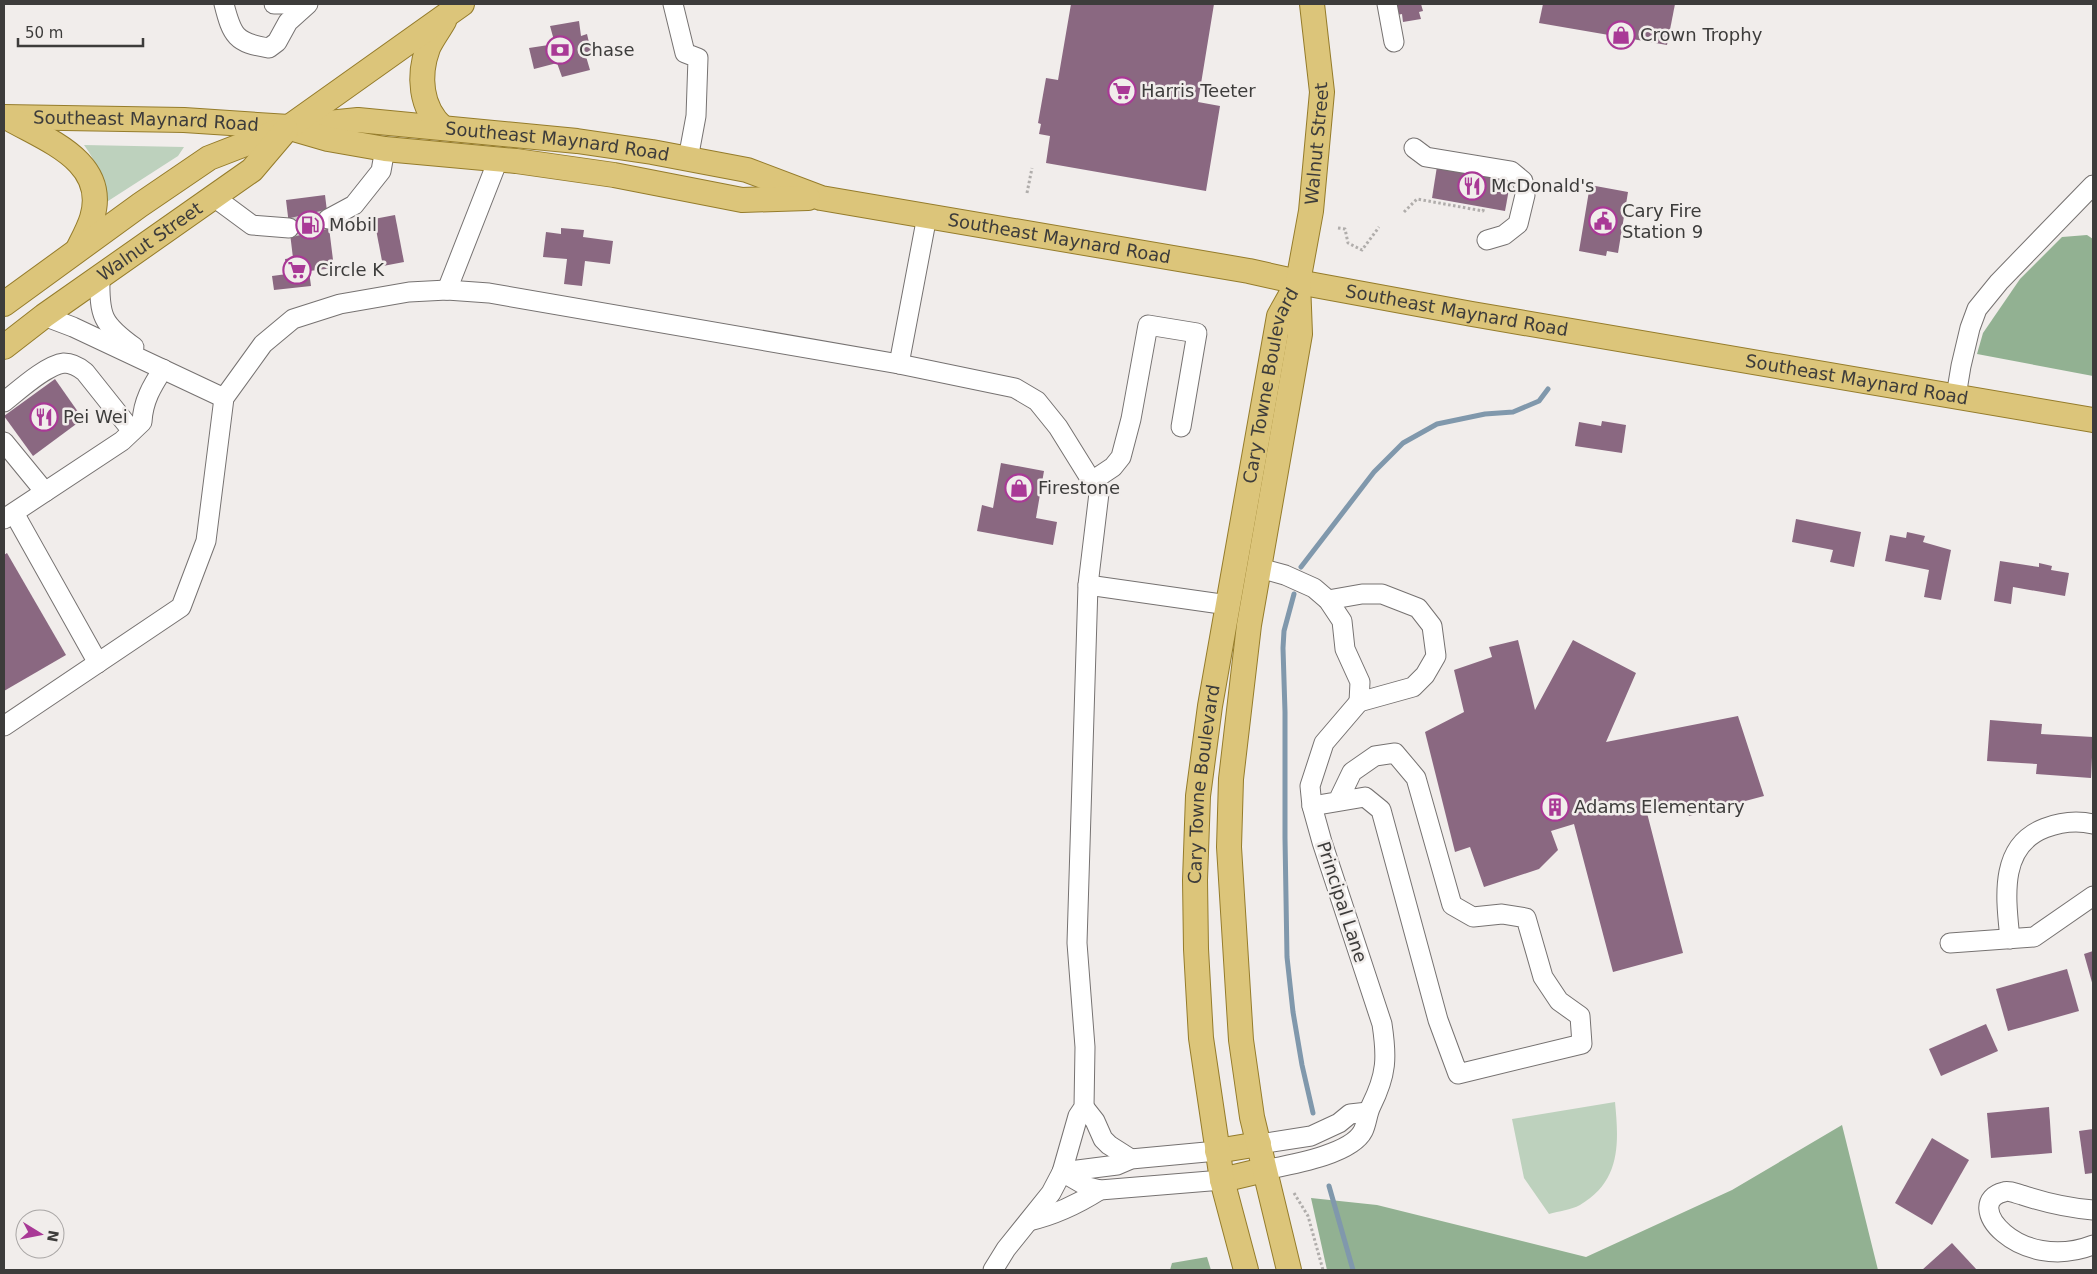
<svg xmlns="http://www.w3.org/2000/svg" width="2097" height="1274" font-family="'DejaVu Sans',sans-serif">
	<rect width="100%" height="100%" fill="#f1edeb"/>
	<g fill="#bdd1bd">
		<path d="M84 145 184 147 178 156 105 203C103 180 98 164 84 145Z"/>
		<path d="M1615 1102C1619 1143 1621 1181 1580 1205 1571 1210 1559 1211 1549 1214L1524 1178 1512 1119Z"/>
	</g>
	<g fill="#92b192">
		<path d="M2087 235 2093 239V376L1977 354 1983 333 2020 279 2062 237Z"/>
		<path d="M1842 1125 1878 1270H1327L1311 1198 1377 1205 1586 1257 1732 1190Z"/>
		<path d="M1207 1257 1211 1270H1170L1172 1263Z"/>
	</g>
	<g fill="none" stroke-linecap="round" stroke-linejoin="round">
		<g stroke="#8098ac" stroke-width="5">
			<path d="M1301 567 1374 472 1403 443 1437 424 1485 414 1513 412 1539 401 1548 389"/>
			<path d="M1294 594 1284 631 1283 648 1285 712V838L1287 957 1293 1012 1302 1065 1313 1113"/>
			<path d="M1329 1186 1353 1270"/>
		</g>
	</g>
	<g fill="#8a6881">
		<path d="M1071 4H1214L1198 102 1220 106 1206 191 1046 163 1050 136 1039 134 1041 124 1038 123 1046 78 1058 80Z"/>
		<path d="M1395 4H1421L1423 11 1419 12 1421 19 1403 22 1402 14 1397 15Z"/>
		<path d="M1543 4H1675L1667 45 1539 23Z"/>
		<path d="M579 21 581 36 587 34 591 51 585 53 590 70 562 77 557 63 534 69 529 48 555 44 550 26Z"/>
		<path d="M1438 160 1512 173 1505 211 1432 198Z"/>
		<path d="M1590 185 1628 192 1618 253 1607 251 1606 256 1579 251Z"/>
		<path d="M325 195 334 268 309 271 311 286 274 290 272 276 287 274 285 259 293 258 286 200Z"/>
		<path d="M395 215 404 262 383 266 374 219Z"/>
		<path d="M561 228 584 230 583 237 613 241 610 264 585 261 582 286 564 284 567 259 543 257 546 232 561 234Z"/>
		<path d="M55 379 83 419 33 456 4 416Z"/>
		<path d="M1602 421 1626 425 1622 453 1575 446 1579 422 1601 426Z"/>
		<path d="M1001 463 1044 471 1036 518 1057 522 1053 545 977 531 982 505 993 508Z"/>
		<path d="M1796 519 1861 532 1854 567 1830 562 1833 550 1792 542Z"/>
		<path d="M1907 532 1925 536 1923 542 1951 550 1941 600 1924 597 1929 570 1885 561 1890 535 1906 538Z"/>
		<path d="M7 553 66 655 4 691V555Z"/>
		<path d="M2000 561 2039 567V563L2052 566 2051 570 2069 573 2065 596 2013 587 2011 604 1994 601Z"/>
		<path d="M1518 640 1535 710 1573 640 1636 673 1606 742 1738 716 1764 796 1689 816 1686 802 1647 813 1683 953 1613 972 1574 824 1551 831 1558 850 1539 869 1484 887 1470 847 1455 852 1425 732 1464 712 1454 670 1492 657 1489 647Z"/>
		<path d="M1990 720 2042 724 2041 734 2093 737 2091 778 2036 774 2037 764 1987 761Z"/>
		<path d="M2093 951V986L2084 954Z"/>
		<path d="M2067 969 2079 1011 2008 1031 1996 989Z"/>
		<path d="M1986 1024 1998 1051 1941 1076 1929 1049Z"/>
		<path d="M2049 1107 2052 1153 1991 1158 1987 1113Z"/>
		<path d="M2093 1129V1173L2085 1174 2079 1131Z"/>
		<path d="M1932 1138 1969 1160 1932 1225 1895 1203Z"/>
		<path d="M1952 1243 1977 1270H1922Z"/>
	</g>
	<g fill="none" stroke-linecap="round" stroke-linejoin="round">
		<path stroke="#cdcac8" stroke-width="19" stroke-dasharray="19 9" stroke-linecap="butt" d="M289 228 328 219"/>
		<g stroke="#767271" stroke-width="21">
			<g id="minor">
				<path d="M224 4C232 36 236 43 269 48L277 42 288 22 308 4"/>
				<path d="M274 4H299"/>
				<path d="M673 4 685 53 698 58 696 116 688 159"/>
				<path d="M1387 4 1394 42"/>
				<path d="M1414 148 1426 157 1511 171 1523 181 1525 195 1518 224 1504 235 1487 240"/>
				<path d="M214 197 252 225 289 228"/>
				<path d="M328 219 354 205 381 171 385 149"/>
				<path d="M100 277C99 316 102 324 134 347"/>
				<path d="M447 290 498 160"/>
				<path d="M44 316 73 327 224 398"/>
				<path d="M899 364 927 216"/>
				<path d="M1956 396 1961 366 1970 328 1977 309 1999 282 2093 185"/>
				<path d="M4 402C18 391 46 365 64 363 72 363 79 367 85 372L132 431"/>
				<path d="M4 442 45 492"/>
				<path d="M1092 481 1113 467 1121 457 1131 419 1148 325 1197 333 1181 427"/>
				<path d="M14 513 98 663"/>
				<path d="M4 519 122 441 142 422C143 401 152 386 163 369"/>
				<path d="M1259 568 1285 575 1314 588 1328 600 1342 621 1345 649 1360 682 1359 702"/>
				<path d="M1088 585 1228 605"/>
				<path d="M1328 600 1362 594H1382L1418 608 1432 626 1436 656 1425 675 1413 687 1359 702"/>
				<path d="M4 726 181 607 206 541 224 398 263 344 293 319 340 304 409 292 447 290 489 293 899 364 1015 388 1037 401 1058 427 1099 493 1088 585 1077 943 1085 1047 1084 1107 1078 1116 1062 1172 1051 1193 1006 1249 993 1270"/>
				<path d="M1312 806 1365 797 1381 810 1438 1020 1458 1074 1582 1044 1580 1016 1559 1001 1543 977 1526 918 1502 914 1473 917 1452 905 1416 778 1395 753 1375 756 1352 772 1338 801"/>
				<path d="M2010 939C2006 899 1998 846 2045 828 2061 822 2076 820 2093 824"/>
				<path d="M1950 943 2034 937 2093 896"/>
				<path d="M1084 1107 1095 1121 1103 1139 1109 1145 1131 1159"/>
				<path d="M1259 1144 1311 1136 1339 1123 1350 1114 1368 1112"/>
				<path d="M1264 1170C1288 1165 1351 1155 1363 1131 1367 1123 1367 1114 1371 1106 1387 1074 1387 1057 1382 1024L1322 842 1312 806 1310 786 1324 743 1359 702"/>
				<path d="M1062 1172 1088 1187 1100 1190 1222 1180"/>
				<path d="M1062 1172 1117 1165 1131 1159 1217 1151"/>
				<path d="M2093 1210C2068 1208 2046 1203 2022 1195 2017 1194 2009 1190 2004 1192 1960 1202 2018 1274 2093 1245"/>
				<path d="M1029 1221C1055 1215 1078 1204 1100 1190"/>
			</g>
		</g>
		<g stroke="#957c2b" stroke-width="26">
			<g id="major">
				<path id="s1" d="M4 117 184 120 289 127 358 120 577 141 652 152 747 170 821 198 1249 271 1298 282 1472 314 2093 420"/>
				<path d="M10 119C48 141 109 162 92 218 89 228 83 239 78 249"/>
				<path d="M443 128C420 108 418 75 428 48 432 39 439 30 444 21"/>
				<path d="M297 130 328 139 385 149 516 161 614 175 742 200 808 198"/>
				<path d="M4 304 140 205 209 158 289 127 462 4"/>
				<path id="s2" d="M4 347 44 316 252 170 286 130"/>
				<path d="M1217 1151 1259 1144"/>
				<path d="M1222 1180 1264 1170"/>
				<path id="s3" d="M1246 1270 1222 1180 1201 1038 1196 949 1195 880 1198 796 1210 706 1279 316 1298 282"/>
				<path id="s4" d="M1289 1270 1252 1117 1241 1040 1229 847 1231 779 1249 625 1300 334 1298 282 1311 211 1322 92 1312 4"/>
			</g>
		</g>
		<g stroke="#b0adab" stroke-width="3" stroke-dasharray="2.5 2.5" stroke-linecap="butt">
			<path d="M1027 193 1032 168"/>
			<path d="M1404 212 1417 199 1483 211 1484 207"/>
			<path d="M1338 228 1345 229 1348 243 1362 250 1379 227"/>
			<path d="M1294 1193 1308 1216 1323 1270"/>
		</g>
		<use href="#minor" stroke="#fff" stroke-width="19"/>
		<use href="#major" stroke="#dcc57a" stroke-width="24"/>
	</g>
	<defs>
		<g id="shop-ring" transform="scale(1.4375)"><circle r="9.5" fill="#f1edeb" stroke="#a93996" stroke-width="1.5"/><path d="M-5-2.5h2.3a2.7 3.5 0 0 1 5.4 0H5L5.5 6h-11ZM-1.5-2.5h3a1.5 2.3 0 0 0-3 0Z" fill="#a93996"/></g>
		<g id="bank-ring" transform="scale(1.4375)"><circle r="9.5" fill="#f1edeb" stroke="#a93996" stroke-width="1.5"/><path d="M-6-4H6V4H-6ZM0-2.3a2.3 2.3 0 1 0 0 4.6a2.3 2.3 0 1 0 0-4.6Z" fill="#a93996"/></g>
		<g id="supermarket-ring" transform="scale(1.4375)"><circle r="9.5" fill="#f1edeb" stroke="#a93996" stroke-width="1.5"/><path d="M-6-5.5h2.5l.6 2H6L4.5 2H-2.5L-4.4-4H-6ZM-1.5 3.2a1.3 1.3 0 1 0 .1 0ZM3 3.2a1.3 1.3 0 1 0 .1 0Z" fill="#a93996"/></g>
		<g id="restaurant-ring" transform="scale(1.4375)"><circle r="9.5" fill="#f1edeb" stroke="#a93996" stroke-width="1.5"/><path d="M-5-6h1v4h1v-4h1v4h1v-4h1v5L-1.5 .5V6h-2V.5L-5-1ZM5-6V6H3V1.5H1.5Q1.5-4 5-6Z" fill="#a93996"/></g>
		<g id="civic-ring" transform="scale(1.4375)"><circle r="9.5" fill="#f1edeb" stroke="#a93996" stroke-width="1.5"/><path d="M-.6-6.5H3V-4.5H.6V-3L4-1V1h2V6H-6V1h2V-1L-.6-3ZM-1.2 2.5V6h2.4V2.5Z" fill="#a93996"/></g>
		<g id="fuel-ring" transform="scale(1.4375)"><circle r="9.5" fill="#f1edeb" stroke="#a93996" stroke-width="1.5"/><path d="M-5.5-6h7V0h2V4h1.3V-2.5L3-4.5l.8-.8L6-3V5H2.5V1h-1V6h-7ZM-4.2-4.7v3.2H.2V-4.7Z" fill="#a93996"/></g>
		<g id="building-ring" transform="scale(1.4375)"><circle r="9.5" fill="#f1edeb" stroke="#a93996" stroke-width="1.5"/><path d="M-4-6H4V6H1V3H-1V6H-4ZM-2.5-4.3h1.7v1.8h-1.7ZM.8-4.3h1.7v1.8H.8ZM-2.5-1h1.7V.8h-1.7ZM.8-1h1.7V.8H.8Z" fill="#a93996"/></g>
	</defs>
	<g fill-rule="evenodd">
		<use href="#shop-ring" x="1621" y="35"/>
		<use href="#bank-ring" x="560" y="50"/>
		<use href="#supermarket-ring" x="1122" y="91"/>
		<use href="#restaurant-ring" x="1472" y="186"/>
		<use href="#civic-ring" x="1603" y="221"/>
		<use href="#fuel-ring" x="310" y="225"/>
		<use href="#supermarket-ring" x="297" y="270"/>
		<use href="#restaurant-ring" x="44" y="417"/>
		<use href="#shop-ring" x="1019" y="488"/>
		<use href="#building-ring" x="1555" y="807"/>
	</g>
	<g text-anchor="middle" stroke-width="5" stroke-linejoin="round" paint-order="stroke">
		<g font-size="18" fill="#3d3c3b" stroke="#f1edeb" text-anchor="start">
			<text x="1640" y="41">Crown Trophy</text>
			<text x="579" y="56">Chase</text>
			<text x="1141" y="97">Harris Teeter</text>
			<text x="1491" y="192">McDonald's</text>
			<text x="1622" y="217">Cary Fire<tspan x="1622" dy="21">Station 9</tspan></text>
			<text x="329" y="231">Mobil</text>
			<text x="316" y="276">Circle K</text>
			<text x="63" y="423">Pei Wei</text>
			<text x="1038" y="494">Firestone</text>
			<text x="1574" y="813">Adams Elementary</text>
		</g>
		<g font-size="18" fill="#3d3c3b" stroke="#f1edeb">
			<text dy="6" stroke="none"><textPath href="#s1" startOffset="142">Southeast Maynard Road</textPath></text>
			<text dy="6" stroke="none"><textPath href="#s1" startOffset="555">Southeast Maynard Road</textPath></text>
			<text dy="6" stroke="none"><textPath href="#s4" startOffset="1139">Walnut Street</textPath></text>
			<text dy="6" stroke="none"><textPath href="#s1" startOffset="1068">Southeast Maynard Road</textPath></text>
			<text dy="6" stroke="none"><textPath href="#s2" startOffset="180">Walnut Street</textPath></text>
			<text dy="6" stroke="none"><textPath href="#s1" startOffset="1472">Southeast Maynard Road</textPath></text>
			<text dy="6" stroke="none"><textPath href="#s1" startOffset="1878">Southeast Maynard Road</textPath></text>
			<text dy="6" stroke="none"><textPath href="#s3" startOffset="896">Cary Towne Boulevard</textPath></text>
			<text dy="6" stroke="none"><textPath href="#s3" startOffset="491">Cary Towne Boulevard</textPath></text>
			<text transform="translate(1342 902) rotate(72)" y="6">Principal Lane</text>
		</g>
	</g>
	<rect width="2097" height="1274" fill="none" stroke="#3d3c3b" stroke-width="10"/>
	<g transform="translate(40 1234) rotate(100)"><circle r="24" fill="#f1edeb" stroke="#a9a6a5"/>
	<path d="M0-4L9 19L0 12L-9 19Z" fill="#a93996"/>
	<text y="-8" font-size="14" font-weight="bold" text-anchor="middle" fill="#3d3c3b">N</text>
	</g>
	<path d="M18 38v8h125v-8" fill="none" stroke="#3d3c3b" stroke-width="2.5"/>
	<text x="25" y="38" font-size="15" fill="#3d3c3b" stroke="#f1edeb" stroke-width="4" paint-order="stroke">50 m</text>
</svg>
